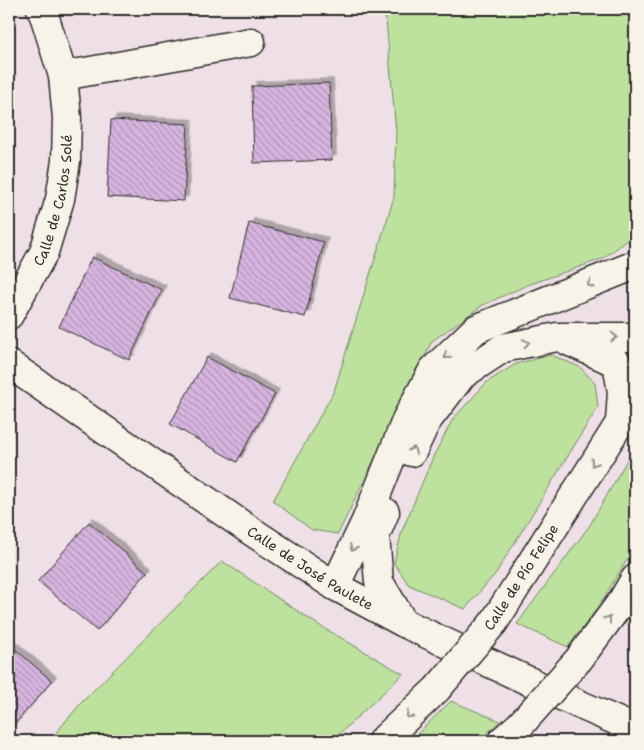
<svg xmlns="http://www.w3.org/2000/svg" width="644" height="750" font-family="'Shantell Sans',sans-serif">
	<defs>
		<pattern id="building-back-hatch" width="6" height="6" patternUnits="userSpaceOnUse" patternTransform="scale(1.25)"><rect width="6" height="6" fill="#d8b5e0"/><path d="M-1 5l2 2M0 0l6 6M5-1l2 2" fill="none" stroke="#af93b6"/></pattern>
		<filter id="shadow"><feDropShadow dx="4.5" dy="-4.5" stdDeviation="0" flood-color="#0004"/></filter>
	</defs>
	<rect width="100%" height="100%" fill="#eee0e6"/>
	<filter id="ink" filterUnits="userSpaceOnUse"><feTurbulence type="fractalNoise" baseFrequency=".02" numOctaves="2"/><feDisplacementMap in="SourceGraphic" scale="10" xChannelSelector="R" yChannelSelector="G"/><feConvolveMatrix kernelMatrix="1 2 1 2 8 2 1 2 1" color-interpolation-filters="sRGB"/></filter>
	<g filter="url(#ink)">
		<g fill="#bde29d" stroke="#748664">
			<path d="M382 9H635V235L602 259 525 286 483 305 432 341 338 534 312 530 273 501 334 391 394 197 396 132 386 20Z"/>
			<path d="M551 355 580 367 595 383 598 407 496 573 465 609 409 585 394 563 402 531 433 457 453 419 487 382 516 364Z"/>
			<path d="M635 446V547L596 610 568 647 517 624 590 525Z"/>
			<path d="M222 561 317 624 403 674 332 741H49L82 702Z"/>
			<path d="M451 701 500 721 479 741H410Z"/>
		</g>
		<g fill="url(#building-back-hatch)" stroke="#2b2b2b" filter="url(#shadow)">
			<path d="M329 83 332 160 254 163 252 86Z"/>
			<path d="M111 120 188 124 184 201 107 197Z"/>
			<path d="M249 223 324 242 305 317 230 298Z"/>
			<path d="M92 257 162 290 129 360 59 327Z"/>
			<path d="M207 357 275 394 237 462 170 424Z"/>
			<path d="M89 522 147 572 97 631 38 581Z"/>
			<path d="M9 644 52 681 9 731Z"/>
		</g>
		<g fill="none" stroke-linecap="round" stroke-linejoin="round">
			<g stroke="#2b2b2b" stroke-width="31">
				<g id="minor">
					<path d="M63 76 251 42"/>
					<path id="s1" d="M9 315 44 252 60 199 66 161 67 118 63 76 45 18 41 9"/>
					<path d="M568 341 617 363 622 392 620 422"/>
					<path id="s2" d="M9 364 248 529 335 586 404 623 440 640 585 707 635 729"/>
					<path d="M412 452 426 422 462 375 503 348 557 337H635"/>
					<path d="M385 512 375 536 379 582 403 622"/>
					<path d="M335 586 366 521 407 418 433 370 476 329 635 265"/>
				</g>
			</g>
			<g stroke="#2b2b2b" stroke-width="31">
				<g id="tertiary">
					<path d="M494 622 628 410 635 393"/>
					<path d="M579 659 622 601 635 579"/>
					<path d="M382 741 437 689"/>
					<path d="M502 741 520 725"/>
				</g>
			</g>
			<use href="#minor" stroke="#f7f3e8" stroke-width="28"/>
			<use href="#tertiary" stroke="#f7f3e8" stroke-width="28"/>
			<g stroke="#2b2b2b" stroke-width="31" stroke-linecap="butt">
				<g id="tertiary-bridge">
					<path d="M437 689 494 622"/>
					<path d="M520 725 579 659"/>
				</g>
			</g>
			<use href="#tertiary-bridge" stroke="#f7f3e8" stroke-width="28"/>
		</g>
		<defs><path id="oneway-chevron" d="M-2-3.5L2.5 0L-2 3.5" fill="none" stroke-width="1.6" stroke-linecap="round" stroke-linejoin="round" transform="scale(1.25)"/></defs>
		<g stroke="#918f8a">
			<use href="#oneway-chevron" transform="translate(590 284) rotate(158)"/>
			<use href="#oneway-chevron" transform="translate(614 337) rotate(1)"/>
			<use href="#oneway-chevron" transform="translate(526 343) rotate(-11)"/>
			<use href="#oneway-chevron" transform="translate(447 356) rotate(137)"/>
			<use href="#oneway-chevron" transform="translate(413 450) rotate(-66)"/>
			<use href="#oneway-chevron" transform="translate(594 463) rotate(122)"/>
			<use href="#oneway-chevron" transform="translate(353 548) rotate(115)"/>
			<use href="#oneway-chevron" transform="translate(608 619) rotate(-53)"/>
			<use href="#oneway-chevron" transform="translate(409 715) rotate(136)"/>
		</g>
	</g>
	<g text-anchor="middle" stroke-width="5" stroke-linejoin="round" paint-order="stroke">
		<g font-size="14" fill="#2b2b2b" stroke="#f7f3e8">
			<text dy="5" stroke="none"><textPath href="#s1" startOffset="125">Calle de Carlos Solé</textPath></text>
			<text dy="5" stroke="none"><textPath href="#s2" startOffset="364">Calle de José Paulete</textPath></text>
			<text transform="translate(521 577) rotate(-57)" y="5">Calle de Pío Felipe</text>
		</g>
	</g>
	<rect width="644" height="750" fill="none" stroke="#f7f3e8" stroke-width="30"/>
	<rect x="15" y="15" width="614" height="720" fill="none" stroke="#2b2b2b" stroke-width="2" filter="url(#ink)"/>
</svg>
